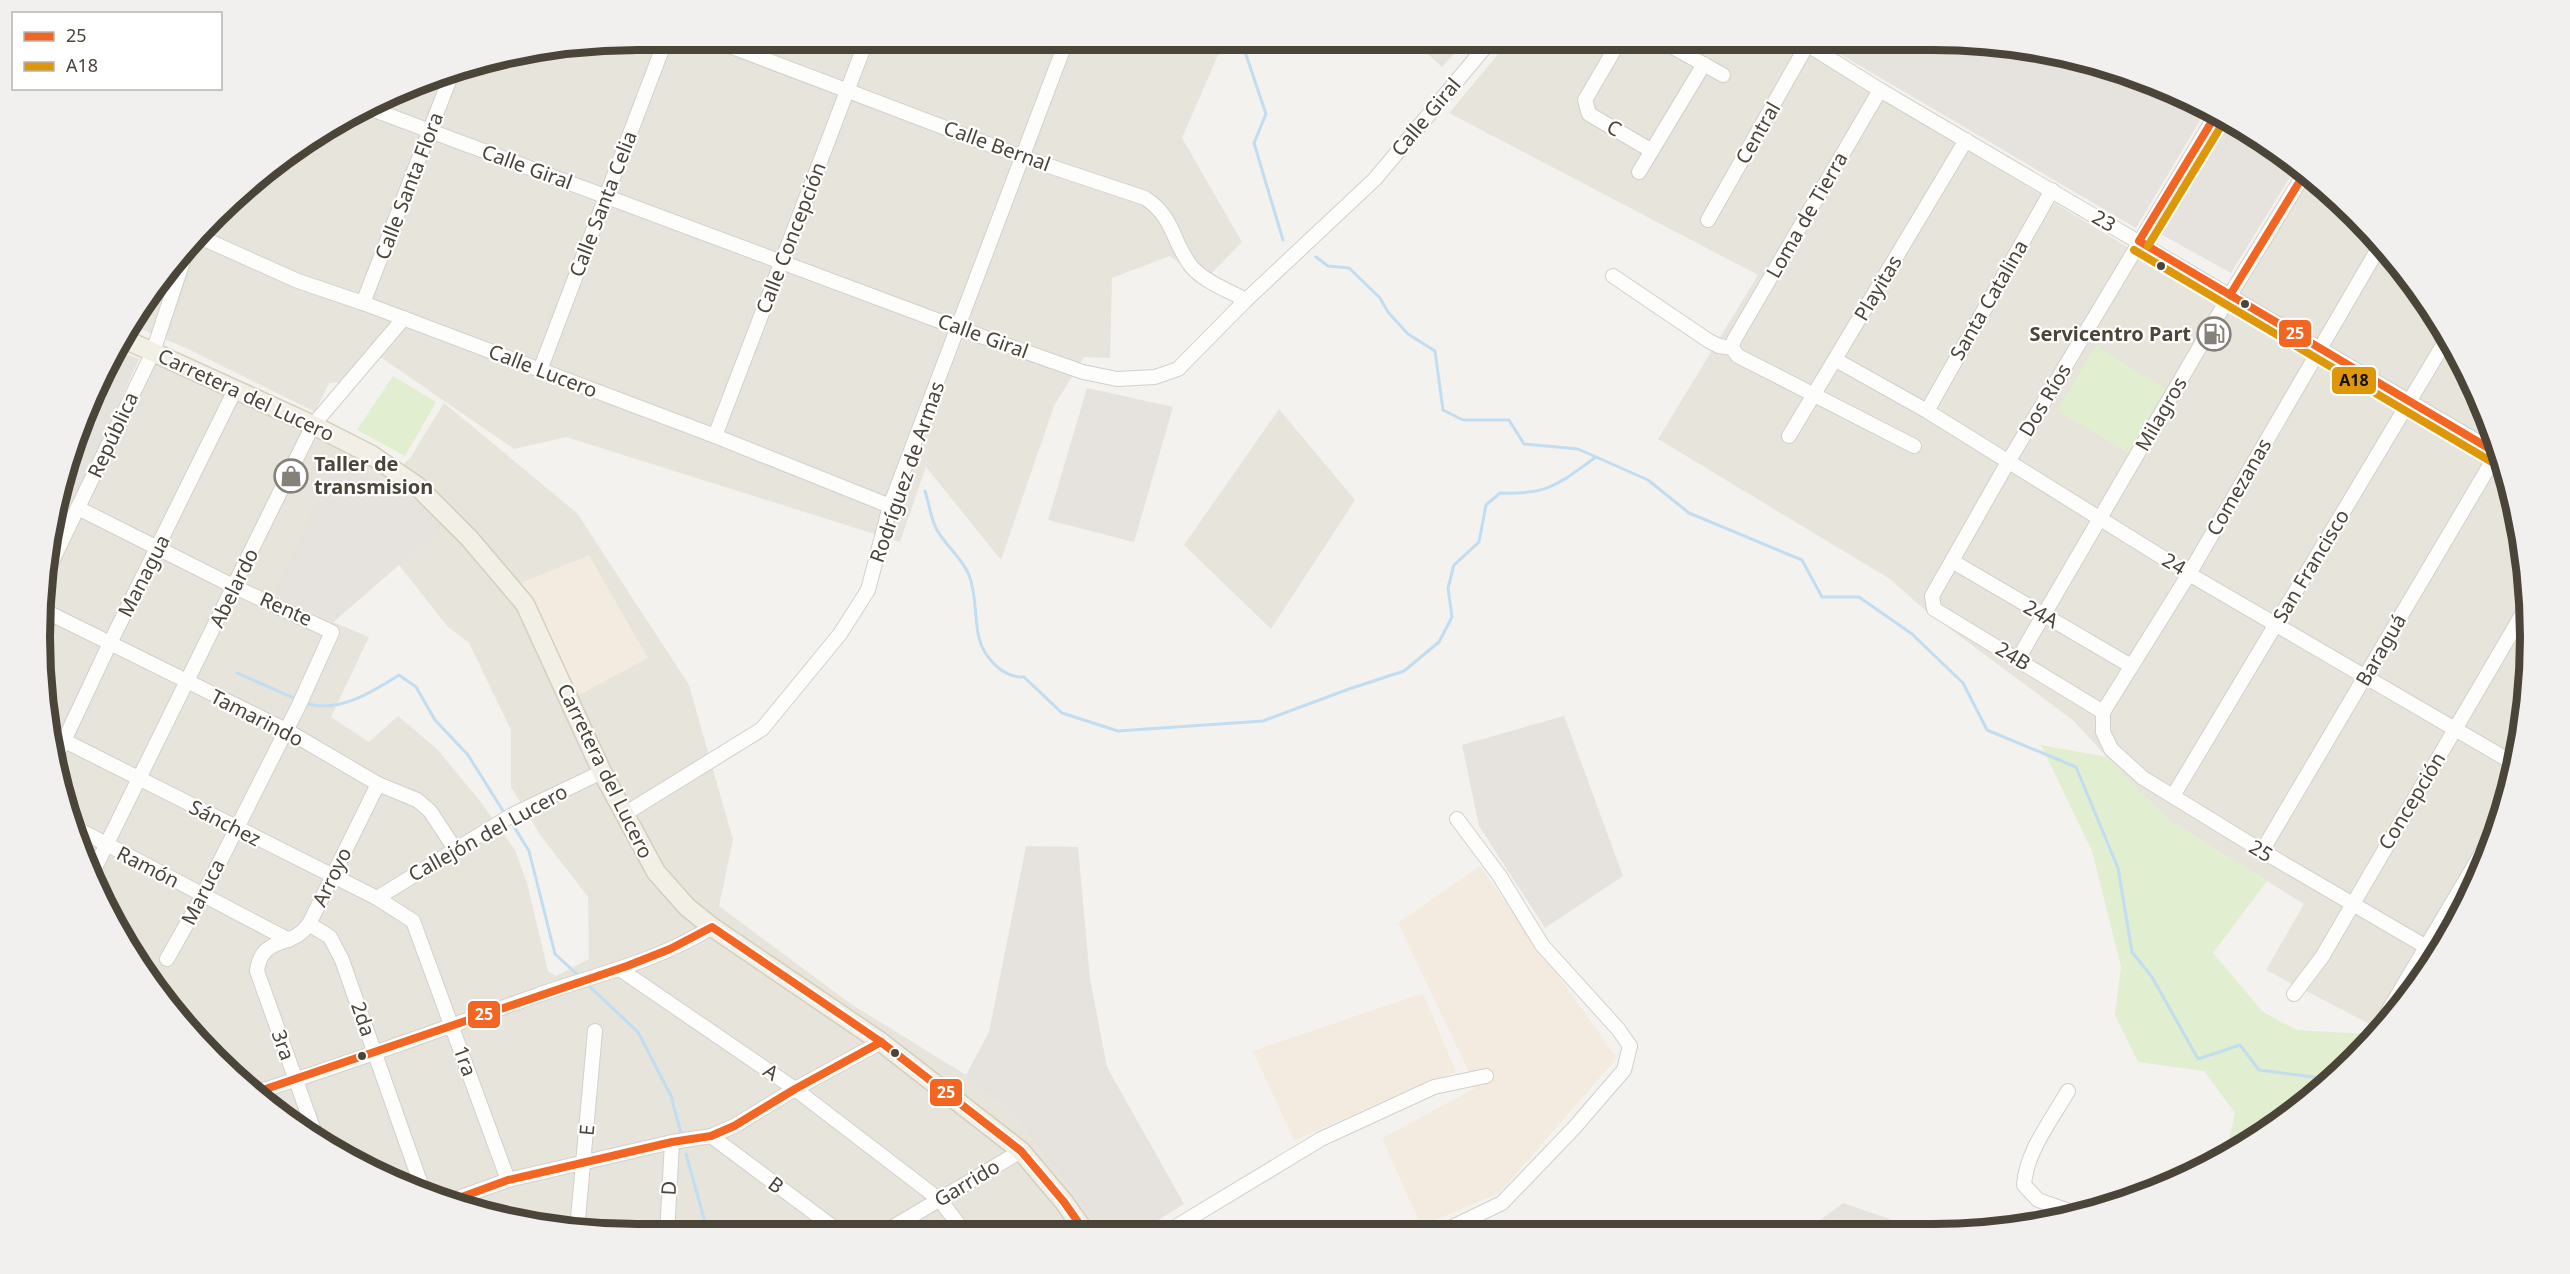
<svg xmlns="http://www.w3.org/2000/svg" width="2570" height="1274" font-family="'Noto Sans',sans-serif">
	<rect width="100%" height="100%" fill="#f4f2ee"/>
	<g fill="#e7e4dc" fill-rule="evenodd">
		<path d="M637 39 1219 40 1222 46 1182 138 1242 242 1204 281 1170 256 1112 278 1110 358 1084 357 1054 406 1001 560 926 467 900 542 566 437 514 449 376 354 351 382 329 383 315 412 188 349 129 324 140 305 188 242 273 163 338 119 444 71 521 50Z"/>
		<path d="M1510 40H1785L2223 305 2307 172 2382 242 2451 338 2499 444 2526 559 2530 676 2511 791 2469 901 2383 1031 2266 970 2304 904 2170 821 2131 784 2074 721 1926 611 1890 579 1658 439 1758 275 1449 113Z"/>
		<path d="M153 359 392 475 410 458 444 403 577 513 689 685 733 840 719 906 851 1004 966 1075 1014 1117 1103 1232 598 1234 483 1215 373 1173 304 1134 214 1060 140 970 101 901 59 792 44 715 40 598 46 554 61 560ZM399 565 448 627 469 643 511 730V787L541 836 588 897 589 959 556 976 548 971 527 883 515 850 480 801 437 749 398 716 369 742 331 717 369 637 333 622Z"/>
		<path d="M1279 409 1355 500 1271 629 1184 545Z"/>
	</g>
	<g fill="#f3ebdf">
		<path d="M589 555 648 658 579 695 520 583Z"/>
		<path d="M1480 866 1617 1058 1499 1193 1421 1226 1382 1138 1474 1089 1467 1068 1398 923Z"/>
		<path d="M1423 993 1456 1072 1406 1091 1294 1141 1253 1051Z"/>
	</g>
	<g fill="#e6e2de">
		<path d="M1413 40H1466L1442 67Z"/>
		<path d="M1816 40H1972L2087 59 2197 101 2208 107 2136 228Z"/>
		<path d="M2225 118 2298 164 2231 273 2155 231Z"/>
		<path d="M116 350 139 359 56 544 48 539 51 520 85 408Z"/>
		<path d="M1087 388 1173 407 1134 542 1048 520Z"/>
		<path d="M338 458 413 499 443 527 333 622 274 592Z"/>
		<path d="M1564 716 1623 876 1545 928 1479 826 1462 745Z"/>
		<path d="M1026 846 1078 847 1090 979 1107 1067 1184 1204 1139 1232H1103L1014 1117 966 1075 989 1032Z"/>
		<path d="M1843 1203 1922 1230H1807Z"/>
	</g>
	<g fill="#e1eecf">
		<path d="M2096 346 2165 389 2129 453 2057 411Z"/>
		<path d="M393 376 436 402 405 456 357 430Z"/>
		<path d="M2041 745 2107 757 2170 821 2267 881 2213 953 2263 1012 2297 1030 2367 1034 2374 1038 2266 1134 2226 1154 2235 1113 2204 1071 2138 1062 2115 1015 2121 967 2092 851Z"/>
	</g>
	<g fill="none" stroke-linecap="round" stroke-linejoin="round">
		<g stroke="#c0ddf1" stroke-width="3">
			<path d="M1241 40 1266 114 1254 143 1283 240"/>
			<path d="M1316 257 1328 266 1349 268 1380 298 1388 312 1408 334 1435 351 1443 410 1463 420H1509L1524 444 1578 449 1648 480 1689 513 1802 560 1822 597H1859L1912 634 1963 683 1987 730 2076 767 2118 868 2132 952 2152 977 2198 1059 2240 1045 2259 1070 2328 1079"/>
			<path d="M925 491C929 503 931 520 937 530 946 546 962 558 969 575 977 595 974 618 979 638 984 658 1003 678 1024 677L1062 713 1118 731 1263 721 1349 689 1404 671 1439 642 1452 617 1448 588 1454 565 1479 542 1486 505 1500 493C1549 495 1558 484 1596 457"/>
			<path d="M237 673 296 699"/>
			<path d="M305 703C338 714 372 692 399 675L416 687 435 720 468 755 505 814"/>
			<path d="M511 822 529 851 555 954 579 976"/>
			<path d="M589 986 638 1032 671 1096 682 1137"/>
			<path d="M686 1154 708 1233"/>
		</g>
		<g stroke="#d2d0cb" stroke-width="16">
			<g id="minor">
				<path d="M711 39 1022 157 1145 198C1175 218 1171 240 1191 266 1203 281 1229 291 1246 300"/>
				<path d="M1620 40 1585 100 1589 114 1652 151"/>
				<path d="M1660 40 1723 75"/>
				<path d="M1800 40 1880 90 2502 456"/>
				<path d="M1880 90 1734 340 1732 348 1738 356 1914 446"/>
				<path d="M366 107 958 328 1083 372 1117 379 1155 377 1178 369 1246 300 1375 179 1491 40"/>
				<path d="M1639 172 1704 64"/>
				<path d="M1708 220 1807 45"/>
				<path d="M195 235 298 281 363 303 715 436 890 506"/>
				<path d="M2382 242 2189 574 2103 712V732L2111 749 2143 778 2262 851 2435 952"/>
				<path d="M1613 276 1709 341 1719 346 1732 348"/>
				<path d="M363 303 454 68"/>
				<path d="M1836 360 1927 411 2189 574 2515 764"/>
				<path d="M540 370 666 39"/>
				<path d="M1927 411 2052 190"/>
				<path d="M715 436 867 39"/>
				<path d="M1789 436 1966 140"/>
				<path d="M78 508 235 587 332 632 299 705 203 895 167 959"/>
				<path d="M1952 561 2131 666"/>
				<path d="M42 582 153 352 190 240"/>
				<path d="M41 609 286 730 378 784 417 800 430 811 455 849"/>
				<path d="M2018 659 2230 295 2306 171"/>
				<path d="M2103 712 1934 609 1932 596 2008 462 2217 113"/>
				<path d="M47 732 377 898 413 921 508 1180"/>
				<path d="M54 762 110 643 235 390"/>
				<path d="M2173 796 2449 335"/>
				<path d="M623 815 762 729 840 634 868 590 890 506 1067 39"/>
				<path d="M72 826 289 940"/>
				<path d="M2262 851 2500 448"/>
				<path d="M91 876 313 425 404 318"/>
				<path d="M377 898 512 815 602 772"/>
				<path d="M309 924 330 937 342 960 424 1193"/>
				<path d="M621 970 795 1089 940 1200 965 1233"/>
				<path d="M2294 994 2322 957 2527 606"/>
				<path d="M2384 1018 2497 827"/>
				<path d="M2068 1091C2052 1119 2026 1152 2024 1185L2038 1200 2078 1214"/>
				<path d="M254 1093C350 1063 444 1028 538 995 598 974 658 961 712 927"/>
				<path d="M711 1136 841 1233"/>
				<path d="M318 1142 257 971C262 934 291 950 309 924L378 784"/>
				<path d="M447 1202 508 1180 672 1142 711 1136 734 1126 795 1089 881 1042"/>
				<path d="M577 1230 595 1031"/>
				<path d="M1444 1231 1502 1203 1574 1128 1624 1070 1630 1046 1618 1029 1542 945 1499 875 1457 819"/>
				<path d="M1167 1232 1321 1139 1434 1087 1486 1076"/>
				<path d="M883 1233 1021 1151"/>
				<path d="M667 1234 672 1142"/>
			</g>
		</g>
		<g stroke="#d6cebb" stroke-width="21">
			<path id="major" d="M122 338 313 425 370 454 417 486 469 538 525 604 602 772 656 872 687 907 712 927 881 1042 1021 1151 1064 1202 1085 1232"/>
		</g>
		<use href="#minor" stroke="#fdfdfc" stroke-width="14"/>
		<use href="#major" stroke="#f2efe6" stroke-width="18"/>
		<g stroke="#fff" stroke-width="12">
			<g id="bus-1">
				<path d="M2217 113 2139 241 2502 456"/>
				<path d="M2230 295 2306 171"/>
				<path d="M254 1093 627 966 670 949 712 927 881 1042 1021 1151 1064 1202 1085 1232"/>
				<path d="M448 1202 508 1180 672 1142 711 1136 734 1126 795 1089 881 1042"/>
			</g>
		</g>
		<g stroke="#fff" stroke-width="12">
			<g id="bus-2">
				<path d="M2148 246 2226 118"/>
				<path d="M2134 250 2497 465"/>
			</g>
		</g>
		<use href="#bus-1" stroke="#f26522" stroke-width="8"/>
		<use href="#bus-2" stroke="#dd9709" stroke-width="8"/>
	</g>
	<defs>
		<g id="fuel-ring" transform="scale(1.725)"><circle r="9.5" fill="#fff" stroke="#868178" stroke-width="1.5"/><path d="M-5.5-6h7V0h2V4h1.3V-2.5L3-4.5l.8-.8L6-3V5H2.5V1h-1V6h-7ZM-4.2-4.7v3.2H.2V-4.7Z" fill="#868178"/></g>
		<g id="shop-ring" transform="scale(1.725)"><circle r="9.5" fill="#fff" stroke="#868178" stroke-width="1.5"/><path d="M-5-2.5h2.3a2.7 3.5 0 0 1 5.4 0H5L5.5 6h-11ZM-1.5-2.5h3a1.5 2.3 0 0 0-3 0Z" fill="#868178"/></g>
	</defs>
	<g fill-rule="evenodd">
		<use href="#fuel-ring" x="2214" y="334"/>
		<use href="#shop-ring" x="291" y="476"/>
	</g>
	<g fill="#4b4439" stroke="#fff" stroke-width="2">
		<circle cx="2161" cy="266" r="5"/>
		<circle cx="2245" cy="304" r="5"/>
		<circle cx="895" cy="1053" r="5"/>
		<circle cx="362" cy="1056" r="5"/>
	</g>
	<g text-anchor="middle" stroke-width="4.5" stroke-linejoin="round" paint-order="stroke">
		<g font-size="20" fill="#4b4439" stroke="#fff">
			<text transform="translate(1426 117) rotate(-50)" y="7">Calle Giral</text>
			<text transform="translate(1614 128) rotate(30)" y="7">C</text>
			<text transform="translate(1758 133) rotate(-60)" y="7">Central</text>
			<text transform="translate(997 146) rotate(20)" y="7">Calle Bernal</text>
			<text transform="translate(527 167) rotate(20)" y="7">Calle Giral</text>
			<text transform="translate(409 186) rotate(-69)" y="7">Calle Santa Flora</text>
			<text transform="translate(603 204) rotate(-69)" y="7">Calle Santa Celia</text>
			<text transform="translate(1807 215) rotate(-60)" y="7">Loma de Tierra</text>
			<text transform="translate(2104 221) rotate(30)" y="7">23</text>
			<text transform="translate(791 238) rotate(-69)" y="7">Calle Concepción</text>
			<text transform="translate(1878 288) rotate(-59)" y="7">Playitas</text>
			<text transform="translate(1989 300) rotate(-60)" y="7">Santa Catalina</text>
			<text transform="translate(983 336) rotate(20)" y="7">Calle Giral</text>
			<text transform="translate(543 371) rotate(21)" y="7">Calle Lucero</text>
			<text transform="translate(246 395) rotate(25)" y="7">Carretera del Lucero</text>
			<text transform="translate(2045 400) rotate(-59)" y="7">Dos Ríos</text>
			<text transform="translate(2161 414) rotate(-60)" y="7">Milagros</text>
			<text transform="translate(113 435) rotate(-65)" y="7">República</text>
			<text transform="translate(907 472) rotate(-71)" y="7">Rodríguez de Armas</text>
			<text transform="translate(2239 487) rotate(-60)" y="7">Comezanas</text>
			<text transform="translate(2174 564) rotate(31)" y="7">24</text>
			<text transform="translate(2311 566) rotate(-59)" y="7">San Francisco</text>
			<text transform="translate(144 576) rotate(-63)" y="7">Managua</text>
			<text transform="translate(234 588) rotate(-64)" y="7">Abelardo</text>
			<text transform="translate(286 609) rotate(24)" y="7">Rente</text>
			<text transform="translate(2041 614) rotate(30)" y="7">24A</text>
			<text transform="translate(2381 650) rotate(-60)" y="7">Baraguá</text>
			<text transform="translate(2013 656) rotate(31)" y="7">24B</text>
			<text transform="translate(257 718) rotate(27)" y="7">Tamarindo</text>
			<text transform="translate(605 771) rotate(64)" y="7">Carretera del Lucero</text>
			<text transform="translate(2412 801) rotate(-59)" y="7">Concepción</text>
			<text transform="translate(225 823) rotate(27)" y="7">Sánchez</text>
			<text transform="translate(488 833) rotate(-29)" y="7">Callejón del Lucero</text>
			<text transform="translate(2261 851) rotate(31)" y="7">25</text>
			<text transform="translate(148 867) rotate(27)" y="7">Ramón</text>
			<text transform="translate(332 877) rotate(-64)" y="7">Arroyo</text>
			<text transform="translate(203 892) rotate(-63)" y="7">Maruca</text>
			<text transform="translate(363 1019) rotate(71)" y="7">2da</text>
			<text transform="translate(283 1045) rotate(70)" y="7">3ra</text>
			<text transform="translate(465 1061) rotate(70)" y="7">1ra</text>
			<text transform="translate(771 1072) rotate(34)" y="7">A</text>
			<text transform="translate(587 1130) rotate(-85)" y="7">E</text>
			<text transform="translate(967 1183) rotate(-31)" y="7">Garrido</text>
			<text transform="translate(776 1185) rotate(37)" y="7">B</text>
			<text transform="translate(669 1188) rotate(-87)" y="7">D</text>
		</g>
		<g font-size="20" font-weight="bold" fill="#4b4439" stroke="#fff" text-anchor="end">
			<text x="2191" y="341">Servicentro Part</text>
			<text x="314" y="471" text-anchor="start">Taller de<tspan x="314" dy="23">transmision</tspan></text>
		</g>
	</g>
	<path d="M0 0H2570V1274H0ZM637 50H1933A587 587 0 0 1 2520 637V637A587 587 0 0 1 1933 1224H637A587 587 0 0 1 50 637V637A587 587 0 0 1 637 50Z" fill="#f1f0ef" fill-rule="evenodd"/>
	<path fill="none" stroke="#4b4439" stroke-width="8" d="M637 50H1933A587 587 0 0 1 2520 637V637A587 587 0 0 1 1933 1224H637A587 587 0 0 1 50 637V637A587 587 0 0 1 637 50Z"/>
	<g stroke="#fff" stroke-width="2">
		<rect x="2278" y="319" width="34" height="29" rx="6" fill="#f26522"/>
		<rect x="2331" y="366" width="46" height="29" rx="6" fill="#dd9709"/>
		<rect x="467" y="1000" width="34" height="29" rx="6" fill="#f26522"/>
		<rect x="929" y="1078" width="34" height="29" rx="6" fill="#f26522"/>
	</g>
	<g font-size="16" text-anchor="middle" font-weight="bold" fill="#fff">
		<text x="2295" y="339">25</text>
		<text x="484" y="1020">25</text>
		<text x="946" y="1098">25</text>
	</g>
	<g font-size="16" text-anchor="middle" font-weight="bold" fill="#111">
		<text x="2354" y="386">A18</text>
	</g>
	<rect x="12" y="12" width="210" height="78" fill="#ffffff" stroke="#b7b4b0" stroke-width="1.5"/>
	<rect x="24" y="32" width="30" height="9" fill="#f26522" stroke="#b7b4b0" stroke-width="1.5"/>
	<text x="66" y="42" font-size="18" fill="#4b4439">25</text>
	<rect x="24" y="62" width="30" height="9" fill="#dd9709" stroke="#b7b4b0" stroke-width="1.5"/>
	<text x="66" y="72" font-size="18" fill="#4b4439">A18</text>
</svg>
